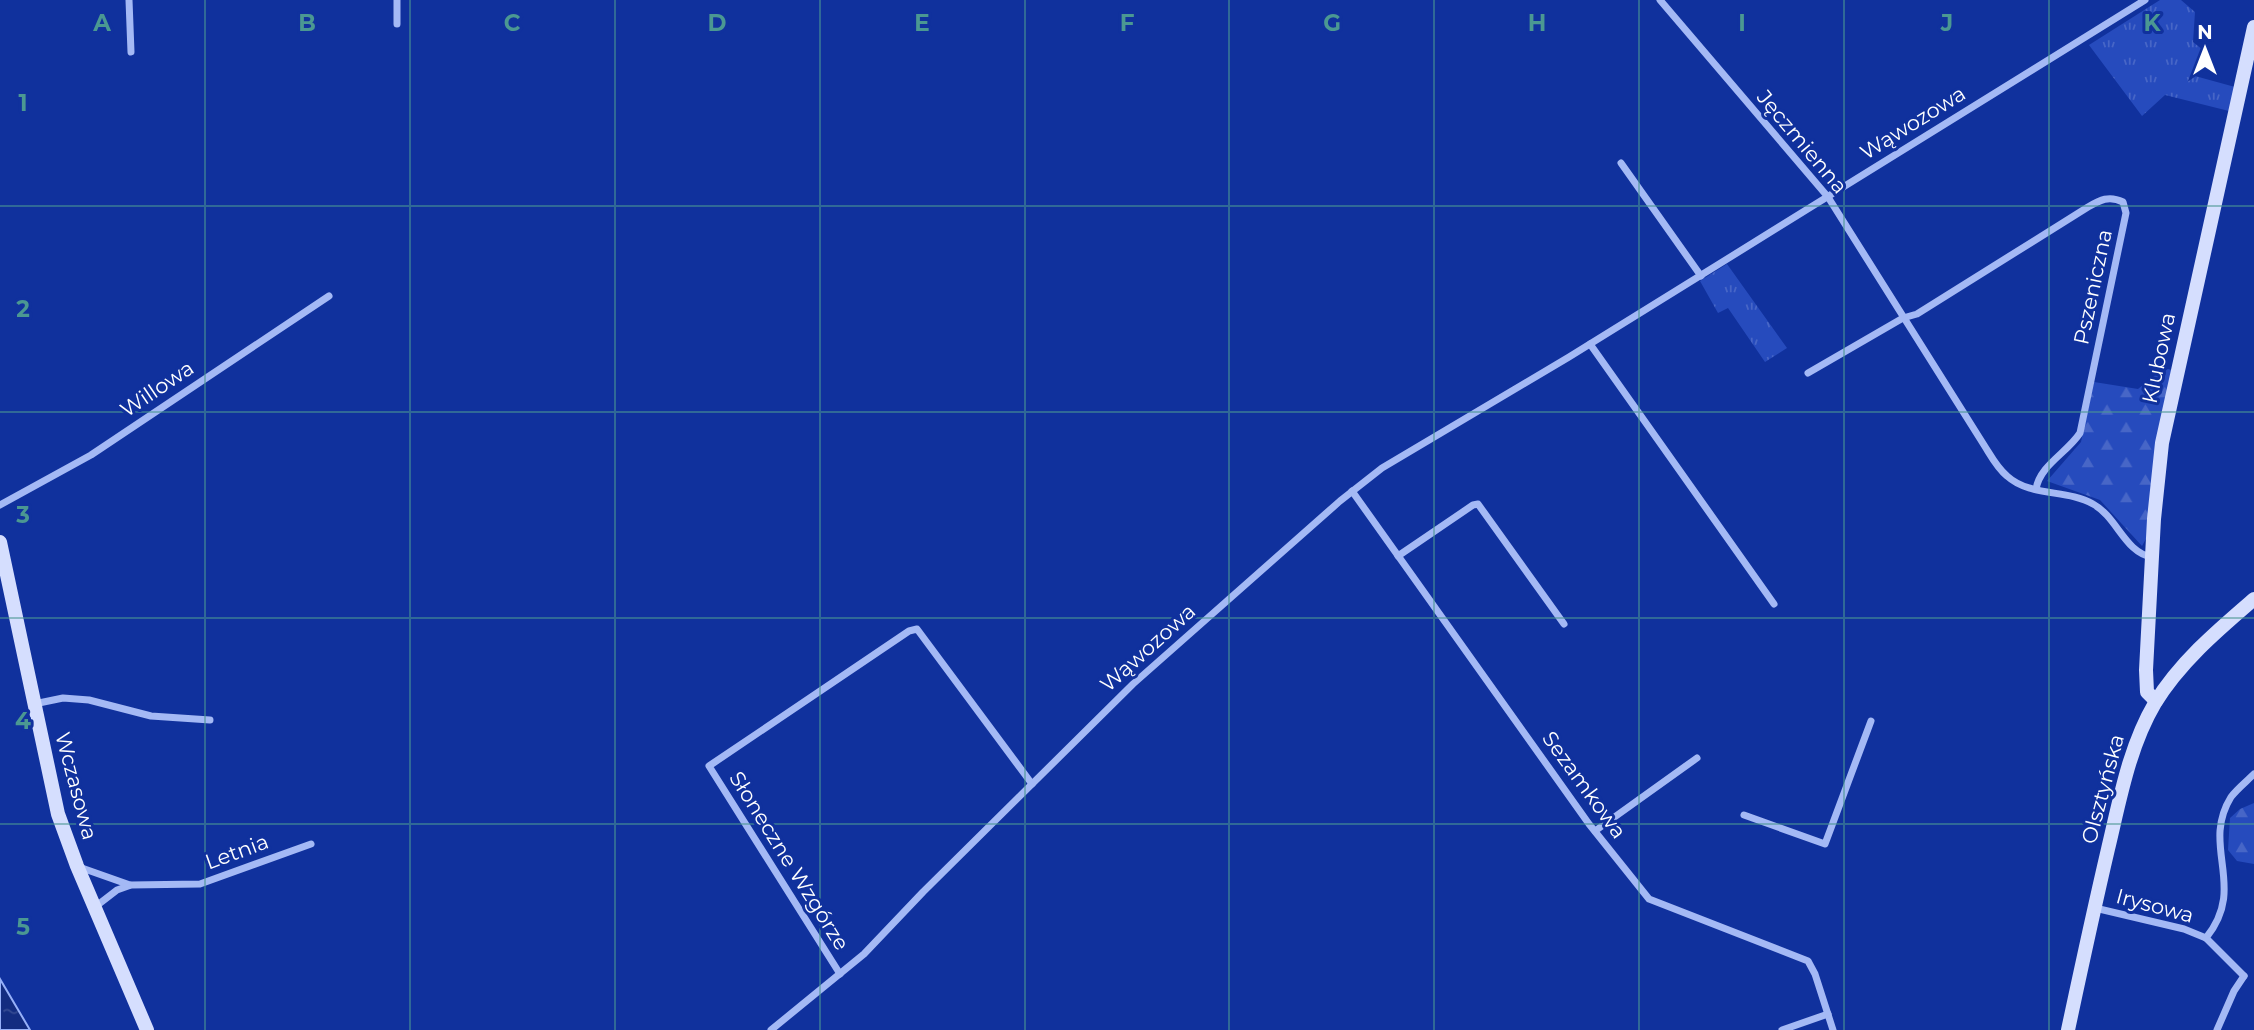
<svg xmlns="http://www.w3.org/2000/svg" width="2254" height="1030" font-family="Montserrat,sans-serif">
	<defs>
		<pattern id="grass-tufts" width="24" height="20" patternUnits="userSpaceOnUse" patternTransform="scale(1.75)"><rect width="24" height="20" fill="#264bbd"/><path d="M3 7l-1-3M5 7V3M7 7l1-3M15 17l-1-3M17 17v-4M19 17l1-3" fill="none" stroke="#4766c7"/></pattern>
		<pattern id="forest-firs" width="22" height="20" patternUnits="userSpaceOnUse" patternTransform="scale(1.75)"><rect width="22" height="20" fill="#264bbd"/><path d="M5 1l3.5 6h-7zM16 11l3.5 6h-7z" fill="#4766c7"/></pattern>
		<pattern id="water-ripples" width="26" height="14" patternUnits="userSpaceOnUse" patternTransform="scale(1.75)"><rect width="26" height="14" fill="#132c80"/><path d="M2 4q2-2 4 0t4 0M15 11q2-2 4 0t4 0" fill="none" stroke="#364c93"/></pattern>
	</defs>
	<rect width="100%" height="100%" fill="#10319d"/>
	<g fill="url(#grass-tufts)">
		<path d="M2160 0H2181L2195 12 2193 42 2203 50 2195 76 2235 87 2229 111 2165 95 2142 116 2089 45Z"/>
		<path d="M1727 264 1787 348 1765 362 1728 308 1718 313 1700 281Z"/>
	</g>
	<g fill="url(#forest-firs)">
		<path d="M2168 369 2172 370 2147 537 2142 546 2100 500 2047 481 2081 442 2094 382 2138 389 2158 373Z"/>
		<path d="M2254 803V864L2237 861 2228 850 2230 818 2240 809Z"/>
	</g>
	<path fill="url(#water-ripples)" stroke="#96b0f8" stroke-width="2" d="M0 979 30 1030H0Z"/>
	<g fill="none" stroke-linecap="round" stroke-linejoin="round">
		<g stroke="#a4b9f5" stroke-width="7">
			<path d="M129 0 131 52"/>
			<path d="M397 0V24"/>
			<path d="M1660 0 1828 197 1984 445C1991 456 1997 468 2007 476 2030 497 2067 489 2093 504 2117 517 2125 553 2152 557"/>
			<path d="M1621 163 1701 276"/>
			<path d="M1590 344 1774 604"/>
			<path d="M1808 373 1903 318 1917 314 2088 207C2100 200 2109 195 2123 202L2126 213 2080 433C2067 453 2040 465 2036 489"/>
			<path d="M1352 491 1589 824 1649 899 1808 961 1815 974 1833 1030"/>
			<path d="M0 505 91 455 329 296"/>
			<path d="M1398 556 1473 505 1478 504 1564 624"/>
			<path d="M34 704 63 698 89 700 151 716 210 720"/>
			<path d="M1744 815 1825 844 1871 721"/>
			<path d="M1595 831 1697 758"/>
			<path d="M79 867 130 885"/>
			<path d="M95 907 117 890 131 885 200 884 311 844"/>
			<path d="M2095 908 2184 929 2206 938"/>
			<path d="M840 974 709 766 909 631 917 629 1032 784"/>
			<path d="M2244 976 2206 938C2248 886 2200 847 2231 797 2237 789 2247 781 2254 774"/>
			<path d="M771 1030 864 954 923 892 1133 684 1340 501 1382 468 1569 357 2145 0"/>
			<path d="M1782 1030 1828 1014"/>
			<path d="M2217 1030 2234 991 2244 976"/>
		</g>
		<g stroke="#d5defe" stroke-width="14">
			<path d="M0 542 58 814 77 866 147 1030"/>
			<path d="M2156 701 2147 692 2146 670 2154 519 2162 443 2254 27"/>
			<path d="M2068 1030C2081 969 2094 909 2108 849 2120 799 2129 747 2155 703 2180 662 2218 630 2254 599"/>
		</g>
	</g>
	<path fill="none" stroke="#4b9892" stroke-width="2" stroke-opacity="0.55" d="M205 0V1030M410 0V1030M615 0V1030M820 0V1030M1025 0V1030M1229 0V1030M1434 0V1030M1639 0V1030M1844 0V1030M2049 0V1030M0 206H2254M0 412H2254M0 618H2254M0 824H2254"/>
	<g text-anchor="middle" stroke-width="6" stroke-linejoin="round" paint-order="stroke">
		<g font-size="21" fill="#fff" stroke="#10319d">
			<text transform="translate(1913 123) rotate(-32)" y="7">Wąwozowa</text>
			<text transform="translate(1802 142) rotate(50)" y="7">Jęczmienna</text>
			<text transform="translate(2093 287) rotate(-78)" y="7">Pszeniczna</text>
			<text transform="translate(2159 358) rotate(-78)" y="7">Klubowa</text>
			<text transform="translate(157 389) rotate(-34)" y="7">Willowa</text>
			<text transform="translate(1148 648) rotate(-42)" y="7">Wąwozowa</text>
			<text transform="translate(1584 785) rotate(54)" y="7">Sezamkowa</text>
			<text transform="translate(76 786) rotate(75)" y="7">Wczasowa</text>
			<text transform="translate(2103 789) rotate(-75)" y="7">Olsztyńska</text>
			<text transform="translate(237 852) rotate(-20)" y="7">Letnia</text>
			<text transform="translate(789 861) rotate(58)" y="7">Słoneczne Wzgórze</text>
			<text transform="translate(2155 906) rotate(15)" y="7">Irysowa</text>
		</g>
	</g>
	<g font-size="23" text-anchor="middle" font-weight="bold" fill="#4b9892" stroke="#10319d" stroke-width="6" stroke-linejoin="round" paint-order="stroke">
		<text x="102" y="31">A</text>
		<text x="307" y="31">B</text>
		<text x="512" y="31">C</text>
		<text x="717" y="31">D</text>
		<text x="922" y="31">E</text>
		<text x="1127" y="31">F</text>
		<text x="1332" y="31">G</text>
		<text x="1537" y="31">H</text>
		<text x="1742" y="31">I</text>
		<text x="1947" y="31">J</text>
		<text x="2152" y="31">K</text>
		<text x="23" y="111">1</text>
		<text x="23" y="317">2</text>
		<text x="23" y="523">3</text>
		<text x="23" y="729">4</text>
		<text x="23" y="935">5</text>
	</g>
	<g transform="translate(2205 49)" stroke="#10319d" stroke-width="5" paint-order="stroke">
	<path d="M0-5L12 26L0 18L-12 26Z" fill="#ffffff"/>
	<text y="-10" font-size="19" font-weight="bold" text-anchor="middle" fill="#ffffff">N</text>
	</g>
</svg>
